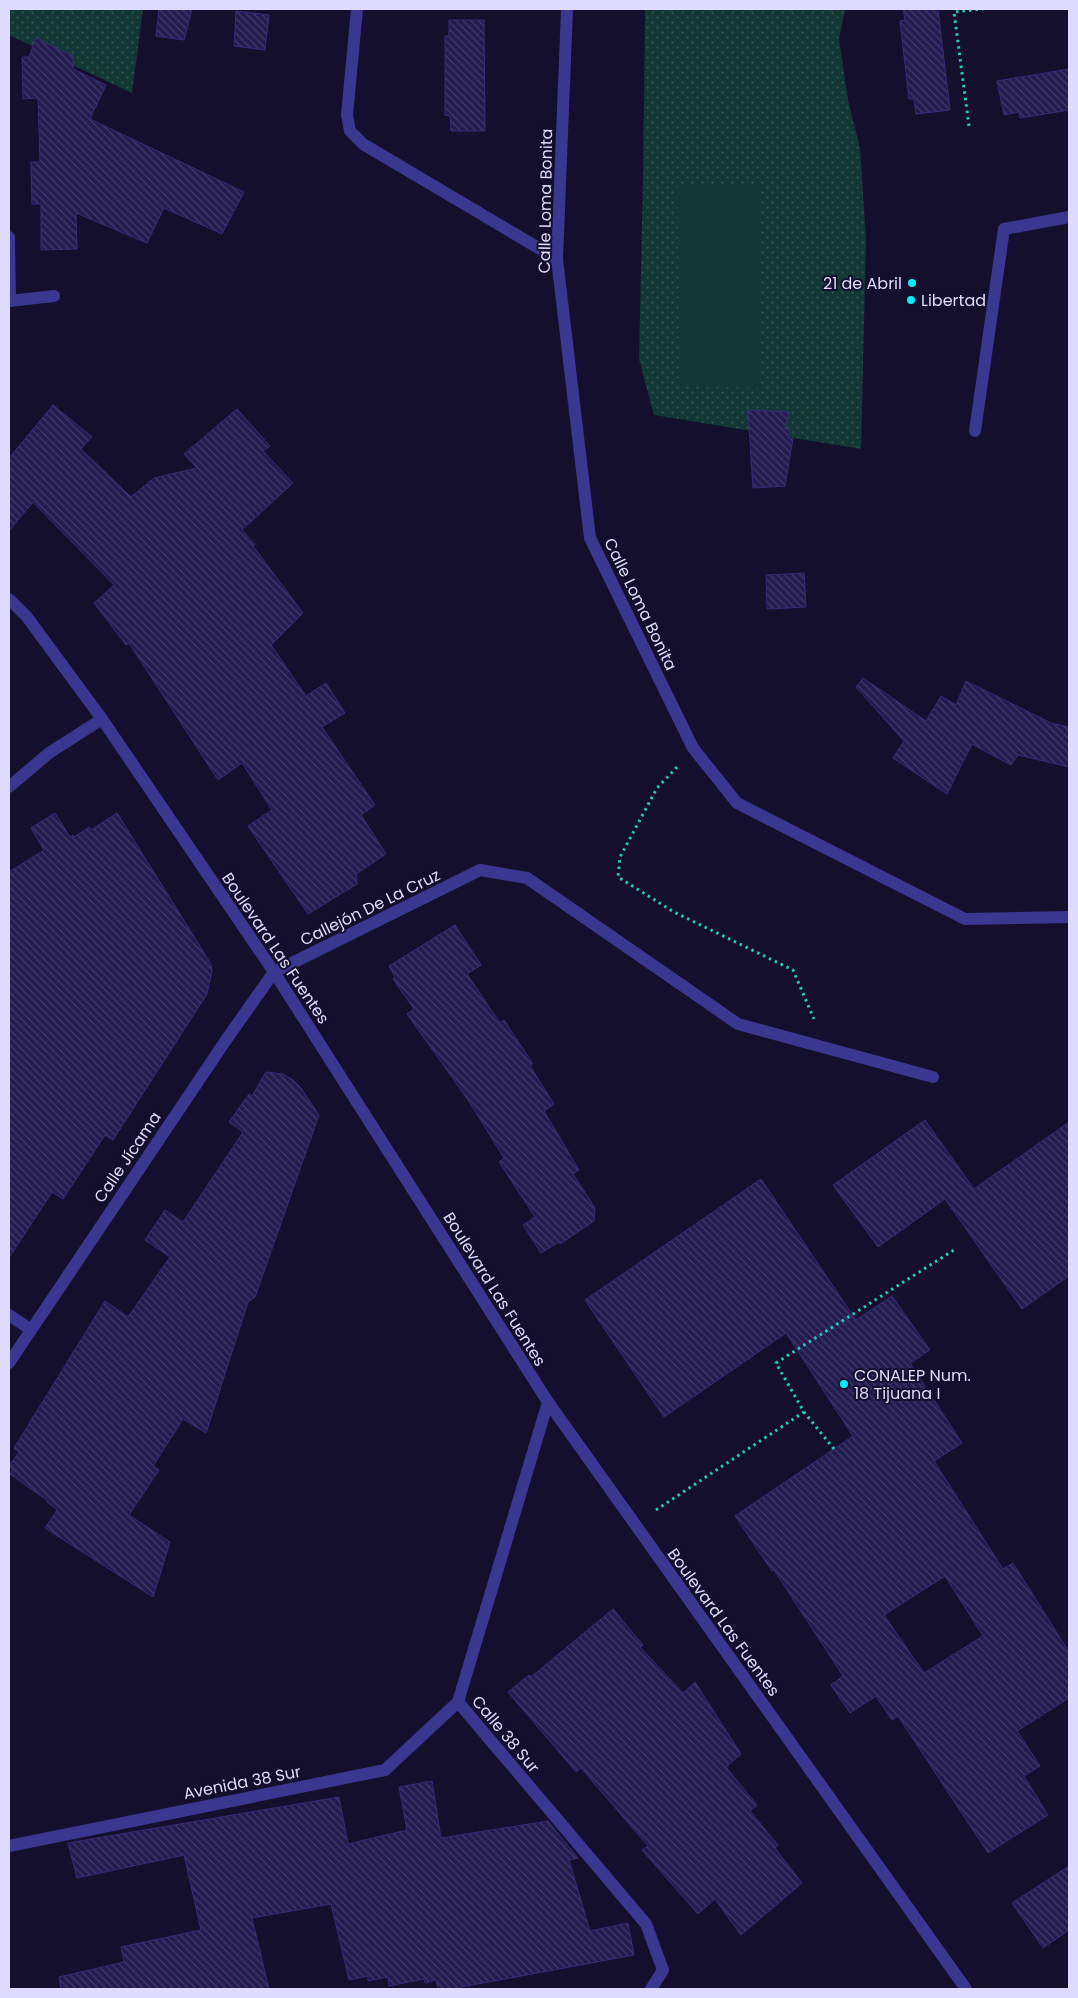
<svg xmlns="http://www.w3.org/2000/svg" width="1078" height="1998" font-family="Poppins,sans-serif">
	<defs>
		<pattern id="grass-dots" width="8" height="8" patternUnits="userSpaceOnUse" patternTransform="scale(1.25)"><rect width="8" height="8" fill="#123735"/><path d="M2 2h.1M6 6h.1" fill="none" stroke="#345353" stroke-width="1.8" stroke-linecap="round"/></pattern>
		<pattern id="building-back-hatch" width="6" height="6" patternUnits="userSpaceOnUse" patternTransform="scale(1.25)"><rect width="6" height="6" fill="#231a4f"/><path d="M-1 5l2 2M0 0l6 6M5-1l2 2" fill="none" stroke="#423b69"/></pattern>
	</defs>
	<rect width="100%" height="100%" fill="#140f2d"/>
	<g fill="url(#grass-dots)">
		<path d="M9 9H143L132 93 9 35Z"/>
		<path d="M645 9H845L839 39 848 100 860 148 866 239 861 449 654 415 639 359 643 180Z"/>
	</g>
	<path fill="#123735" d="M677 187H761V388L681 386Z"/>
	<g fill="url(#building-back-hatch)" stroke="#392a7d" fill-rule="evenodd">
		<path d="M159 9H192L184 40 156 36Z"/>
		<path d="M903 9H938L950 110 916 114 914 99H909L900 21 905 20Z"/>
		<path d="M236 11 269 15 265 50 234 46Z"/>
		<path d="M449 20H484L485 131H451L450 116 445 115V36H449Z"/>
		<path d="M36 38 73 56V69L106 85 90 119 244 192 222 234 164 208 147 243 76 213 77 249 41 250V204H32L31 162H40L38 98 23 99 22 57H29Z"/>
		<path d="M1069 69V110L1020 118 1019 112 1004 115 997 81Z"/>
		<path d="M53 405 92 437 81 449 131 497 154 478 197 468 184 454 237 409 270 446 263 451 293 483 242 530 255 545 253 546 303 613 271 645 306 696 326 683 345 713 322 727 375 805 361 815 386 854 356 874 357 884 308 914 248 826 272 810 242 763 218 780 129 643 126 645 94 603 114 585 33 502 9 531V458Z"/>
		<path d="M748 410 789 412 785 429 790 430 788 438 793 439 785 486 753 488Z"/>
		<path d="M804 573 806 607 767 609 766 575Z"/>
		<path d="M863 678 926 721 941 696 956 705 966 681 1051 723 1069 727V767L1018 755 1011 765 972 744 947 794 893 758 904 741 856 687Z"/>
		<path d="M55 813 70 837 73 835 74 837 89 827 91 830 117 813 211 964 212 971 207 994 113 1140 105 1135 63 1199 52 1192 9 1258V872L44 850 31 828Z"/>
		<path d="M455 925 481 965 467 974 500 1023 504 1020 533 1064 530 1066 554 1104 544 1111 579 1170 573 1174 595 1208 594 1221 560 1244 559 1242 541 1253 523 1225 535 1217 499 1162 504 1158 468 1100 407 1014 414 1009 393 979 395 977 389 966Z"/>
		<path d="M266 1072 283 1074 293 1080 301 1088 319 1115 255 1297 248 1302 206 1433 183 1419 153 1466 159 1470 129 1515 170 1542 153 1597 45 1528 57 1510 47 1502 48 1501 10 1474 13 1470 9 1466 19 1452 14 1448 105 1301 128 1317 170 1257 145 1240 165 1210 183 1222 243 1132 229 1122 249 1094 252 1096Z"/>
		<path d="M925 1120 974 1189 1069 1122V1276L1022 1309 945 1199 878 1247 833 1185Z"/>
		<path d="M761 1179 856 1320 892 1296 930 1350 910 1363 962 1443 934 1461 1003 1569 1013 1563 1069 1652V1698L1017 1731 1040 1766 1024 1776 1048 1815 988 1853 898 1716 892 1720 876 1696 850 1713 831 1685 843 1676 774 1570 772 1571 735 1516 853 1436 786 1333 664 1417 585 1300ZM945 1576 983 1636 924 1673 884 1615Z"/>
		<path d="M613 1609 643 1645 640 1647 683 1693 695 1682 741 1754 726 1767 757 1805 750 1811 778 1845 775 1848 802 1883 741 1935 715 1899 698 1914 642 1850 648 1846 581 1768 576 1772 508 1692 529 1675 531 1677Z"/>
		<path d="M432 1781 441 1838 548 1821 578 1858 569 1860 590 1931 628 1923 634 1955 451 1989H438L436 1980 425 1983 424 1979 389 1986 388 1977 368 1981V1976L349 1980 331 1904 252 1918 269 1989H61L59 1977 124 1962 121 1947 201 1930 184 1855 77 1878 68 1843 339 1797 348 1844 407 1830 399 1787Z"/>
		<path d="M1069 1866V1930L1043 1948 1012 1903Z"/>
	</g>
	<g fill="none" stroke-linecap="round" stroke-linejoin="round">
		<g stroke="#27c7ba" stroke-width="3" stroke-dasharray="2.5 4" stroke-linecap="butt">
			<path d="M969 126 954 12 983 9"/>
			<path d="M677 767 657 788 620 857 618 877 674 912 793 970 814 1019"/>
			<path d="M834 1449 804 1412 776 1363 957 1248"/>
			<path d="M656 1510 804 1412"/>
		</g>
		<g stroke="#39378f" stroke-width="12">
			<path d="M357 9 347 115 350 131 363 144 557 259"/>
			<path d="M975 431 1004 229 1069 217"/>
			<path d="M274 972 480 870 527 878 738 1024 933 1077"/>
		</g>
		<g stroke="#39378f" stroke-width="12">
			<path d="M567 9 557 259 590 538 693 748 737 803 965 919 1069 917"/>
			<path d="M9 237 10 301"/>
			<path d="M9 301 54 296"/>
			<path d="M9 787 49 753 102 719"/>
			<path d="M9 1315 30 1329"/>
			<path d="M9 1363 226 1040 274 972"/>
			<path d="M458 1702 646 1924 663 1970 651 1989"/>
			<path d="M458 1702 548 1402"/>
			<path d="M9 1846 385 1770 458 1702"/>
		</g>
		<path stroke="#39378f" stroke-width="12" d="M9 599 27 617 102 719 274 972 548 1402 966 1989"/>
	</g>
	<g fill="#07ecff" stroke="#140f2d" stroke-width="2">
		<circle cx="912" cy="283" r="5"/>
		<circle cx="911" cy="300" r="5"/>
		<circle cx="844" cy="1384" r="5"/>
	</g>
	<g text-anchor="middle" stroke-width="4" stroke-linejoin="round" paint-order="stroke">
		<g font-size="16" fill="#dedbff" stroke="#140f2d">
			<text transform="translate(545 201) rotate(-89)" y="6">Calle Loma Bonita</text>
			<text transform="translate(641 604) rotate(64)" y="6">Calle Loma Bonita</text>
			<text transform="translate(370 907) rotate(-26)" y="6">Callejón De La Cruz</text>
			<text transform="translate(276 948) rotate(56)" y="6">Boulevard Las Fuentes</text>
			<text transform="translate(127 1157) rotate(-56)" y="6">Calle Jícama</text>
			<text transform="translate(495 1289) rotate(58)" y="6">Boulevard Las Fuentes</text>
			<text transform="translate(724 1622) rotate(54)" y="6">Boulevard Las Fuentes</text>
			<text transform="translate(506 1734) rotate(50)" y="6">Calle 38 Sur</text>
			<text transform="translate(242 1782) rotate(-11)" y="6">Avenida 38 Sur</text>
		</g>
		<g font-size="16" fill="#dedbff" stroke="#140f2d" text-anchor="start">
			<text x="902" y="289" text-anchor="end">21 de Abril</text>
			<text x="921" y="306">Libertad</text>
			<text x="854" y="1381">CONALEP Num.<tspan x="854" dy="18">18 Tijuana I</tspan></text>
		</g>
	</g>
	<rect width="1078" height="1998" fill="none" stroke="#dedbff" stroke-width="20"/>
</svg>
